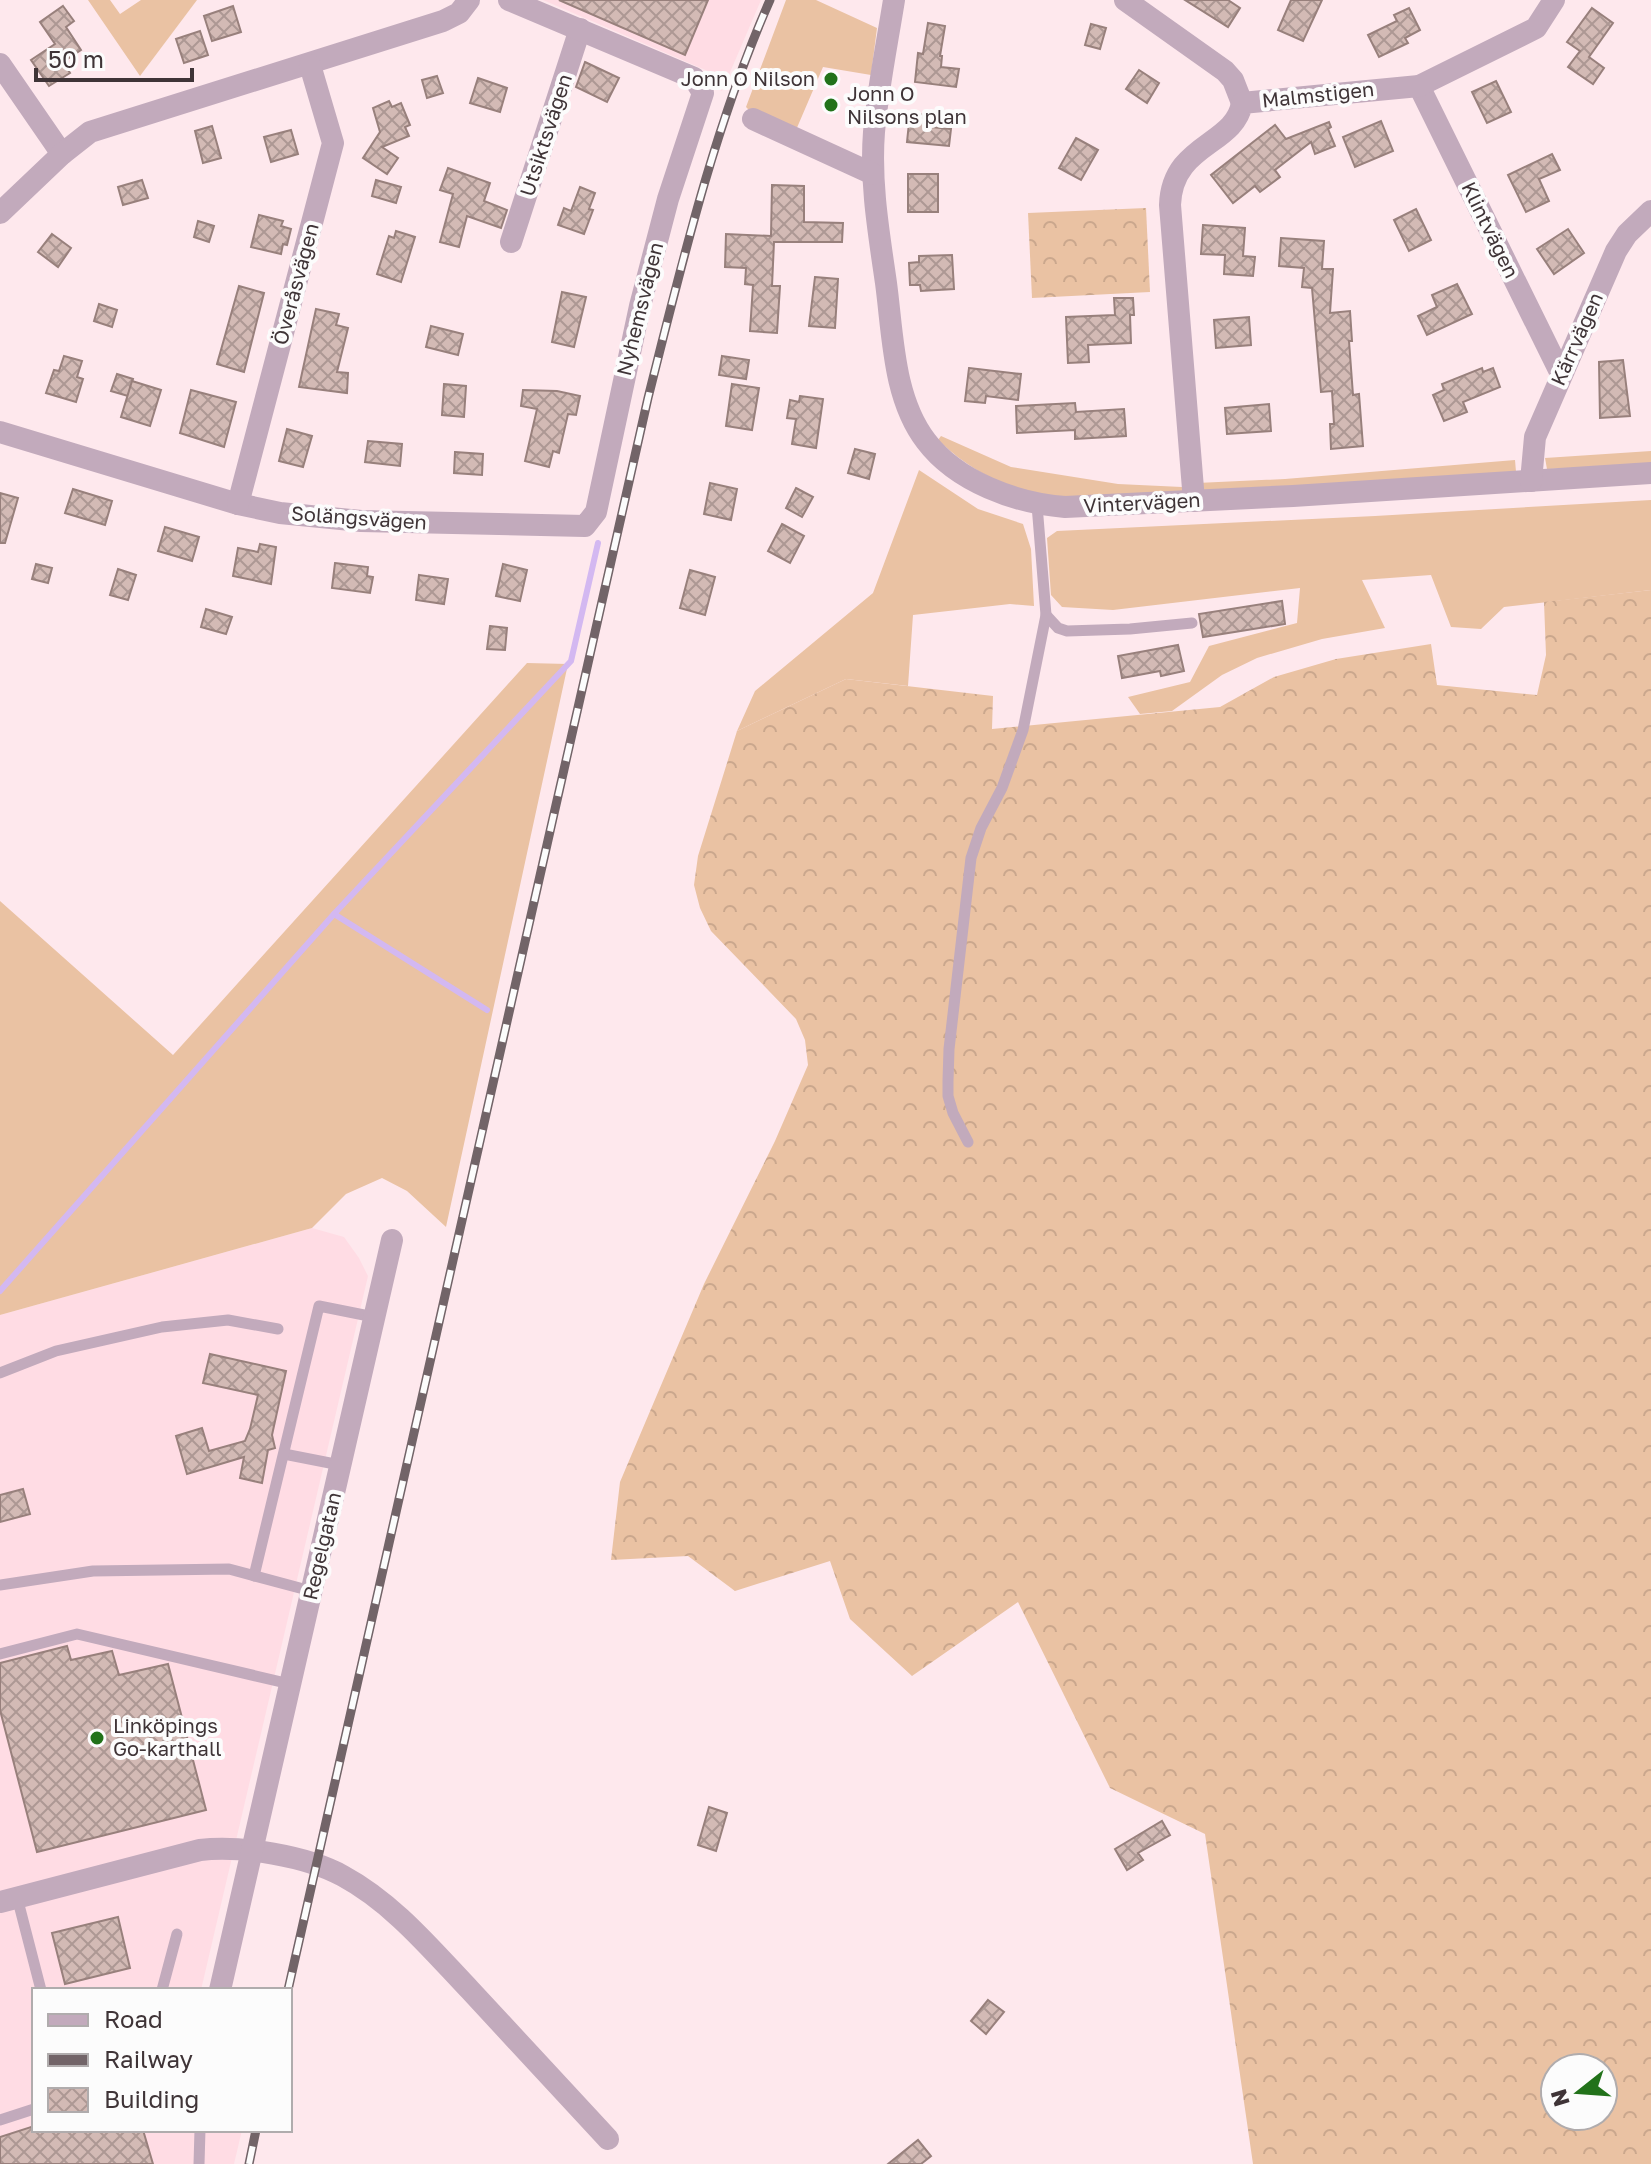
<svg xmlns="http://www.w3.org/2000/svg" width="1651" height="2164" font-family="'Golos Text',sans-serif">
	<defs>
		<pattern id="forest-crowns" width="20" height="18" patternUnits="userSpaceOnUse" patternTransform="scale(2)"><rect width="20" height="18" fill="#eac2a3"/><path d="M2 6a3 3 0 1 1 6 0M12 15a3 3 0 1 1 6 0" fill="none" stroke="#caa78d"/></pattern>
		<pattern id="building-cross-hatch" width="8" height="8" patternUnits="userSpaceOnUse" patternTransform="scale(2)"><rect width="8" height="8" fill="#d3bab5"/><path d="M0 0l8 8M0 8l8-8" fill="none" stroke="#ad9894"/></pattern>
	</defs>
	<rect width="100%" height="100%" fill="#fee8ed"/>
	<g fill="#ffdce4">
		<path d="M543 0H761L722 91 706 84 710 72Z"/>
		<path d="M312 1228 344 1237 359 1258 368 1276 201 1990H34V2130H242L234 2164H0V1315Z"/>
	</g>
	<g fill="#eac2a3">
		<path d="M88 0H110L120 14 141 0H197L140 76Z"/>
		<path d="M786 0H816L877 28 871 75 823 67 796 130 756 117 746 107Z"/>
		<path d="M941 436 1011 467 1118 484 1182 487 1184 497C1087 498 1015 513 938 440Z"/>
		<path d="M1651 451V466L1547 469 1545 458Z"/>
		<path d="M1515 460 1516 472 1200 494 1197 483 1285 479Z"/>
		<path d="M919 470 978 509 1023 524 1031 549 1034 606 1010 604 913 615 908 686 846 679 737 731 755 691 873 593Z"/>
		<path d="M1651 500V590L1504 607 1481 629 1451 627 1431 575 1362 580 1385 628 1322 639 1257 658 1222 675 1172 711 1140 714 1128 697 1190 682 1209 646 1297 623 1300 588 1113 610 1062 607 1051 595 1047 538 1057 531 1375 516Z"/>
		<path d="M527 663 568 664 446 1227 407 1191 382 1178 346 1194 312 1228 0 1315V901L173 1055Z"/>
	</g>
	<g fill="url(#forest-crowns)" fill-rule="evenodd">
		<path d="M1146 208 1150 292 1032 298 1028 213Z"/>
		<path d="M1651 590V2164H1253L1205 1834 1110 1788 1018 1602 912 1676 850 1619 830 1561 735 1591 688 1556 611 1560 620 1482 704 1284 775 1141 808 1065 805 1040 796 1019 711 931 700 908 694 885 698 856 737 731 846 679 993 696 992 729 1220 707 1274 677 1336 659 1431 644 1437 685 1537 695 1546 655 1544 602ZM1555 2068H1603V2116H1555Z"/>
	</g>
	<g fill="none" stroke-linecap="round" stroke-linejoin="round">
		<g stroke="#d3b8f1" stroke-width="6">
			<path d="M334 914 487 1010"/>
			<path d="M0 1291 334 914 571 661 598 543"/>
		</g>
	</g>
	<g fill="url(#building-cross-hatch)" stroke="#98807c" stroke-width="2">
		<path d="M559 0H708L685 55Z"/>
		<path d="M1185 0H1228L1240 8 1228 27Z"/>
		<path d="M1291 0H1322L1303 41 1278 30Z"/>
		<path d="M63 6 74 21 66 27 81 50 63 62 70 73 49 86 31 60 55 44 40 22Z"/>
		<path d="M233 6 241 32 212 41 204 16Z"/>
		<path d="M1409 8 1420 30 1405 38 1408 43 1379 57 1368 35 1397 21 1394 15Z"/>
		<path d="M1592 8 1613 23 1589 57 1604 68 1593 84 1568 67 1580 51 1567 42Z"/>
		<path d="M928 23 945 26 940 56H942L941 67 959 69 956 87 915 82 918 53 923 54Z"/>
		<path d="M1091 24 1106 28 1100 49 1085 45Z"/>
		<path d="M200 31 208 55 184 63 176 39Z"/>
		<path d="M585 62 619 78 607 102 576 87Z"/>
		<path d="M1139 70 1159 83 1147 103 1126 89Z"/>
		<path d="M437 76 443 93 427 98 422 80Z"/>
		<path d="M478 78 507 88 500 112 470 103Z"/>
		<path d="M1496 81 1511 112 1487 123 1472 92Z"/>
		<path d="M389 101 392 107 401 103 410 125 405 127 409 136 382 147 398 158 387 174 363 158 380 132 373 108Z"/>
		<path d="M910 113 934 116 932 127 951 129 949 146 907 142Z"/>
		<path d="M1381 121 1393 151 1355 167 1343 137Z"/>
		<path d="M1329 122 1331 127 1328 129 1335 146 1315 154 1311 142 1275 170 1280 177 1260 192 1255 186 1233 203 1211 175 1275 125 1286 139Z"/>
		<path d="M212 126 221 158 203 163 195 131Z"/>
		<path d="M291 130 298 154 271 162 264 137Z"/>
		<path d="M1076 138 1098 150 1081 180 1059 168Z"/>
		<path d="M1552 154 1560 170 1539 179 1549 201 1526 212 1508 175Z"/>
		<path d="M448 168 490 183 484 201 507 210 501 228 467 216 459 247 440 242 453 194 440 190Z"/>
		<rect x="908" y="174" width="30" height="38"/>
		<path d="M142 180 148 198 123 205 118 187Z"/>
		<path d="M376 180 401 187 396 203 372 196Z"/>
		<path d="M772 185 804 186V222L843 223 842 242H774L772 286H780L777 333 750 331 753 285 745 284 746 268 725 267 726 234 771 236Z"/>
		<path d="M580 187 595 193 589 209 593 210 584 234 558 225 564 208 571 211Z"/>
		<path d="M1416 209 1431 240 1409 251 1394 220Z"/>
		<path d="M259 215 283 221 281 226 291 229 287 245 283 244 281 254 251 247Z"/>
		<path d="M198 221 214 226 209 242 194 237Z"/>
		<path d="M1203 225 1245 228 1243 256 1255 257 1253 276 1224 274 1225 255 1201 254Z"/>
		<path d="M1568 229 1584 253 1554 274 1537 249Z"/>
		<path d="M396 231 415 237 401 282 377 274 389 236 394 238Z"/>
		<path d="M52 234 71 248 58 267 38 252Z"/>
		<path d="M1281 238 1324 241 1322 269H1333L1330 313 1350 311 1352 341H1349L1353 395 1359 394 1363 446 1331 449 1330 424H1334L1332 391 1321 392 1312 288 1302 287 1304 268 1279 266Z"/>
		<path d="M952 255 954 289 921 291 920 285H910L909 263 919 262V256Z"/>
		<path d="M815 277 838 279 835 328 809 326Z"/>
		<path d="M1457 284 1472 314 1427 335 1418 316 1437 307 1432 295Z"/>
		<path d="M239 286 264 293 244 372 217 364Z"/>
		<path d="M562 292 586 297 574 347 552 342Z"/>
		<path d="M1114 298H1133L1134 315H1130L1131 343 1088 345 1089 362 1068 363 1066 317 1115 315Z"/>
		<path d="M99 304 117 310 112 327 94 321Z"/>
		<path d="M316 309 339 314 336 325 348 328 337 372 348 373 347 393 299 387Z"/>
		<path d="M1249 317 1251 345 1216 348 1214 320Z"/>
		<path d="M431 326 463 334 458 355 426 347Z"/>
		<path d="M64 356 82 361 77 377 83 379 76 402 46 393 54 370 59 371Z"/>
		<path d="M722 356 749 360 746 379 719 375Z"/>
		<path d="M1623 360 1630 416 1600 418 1599 362Z"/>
		<path d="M969 368 1021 374 1018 400 986 396 985 403 965 401Z"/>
		<path d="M1482 368 1483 372 1493 368 1500 387 1463 402 1467 412 1444 421 1433 395 1444 390 1442 384Z"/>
		<path d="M117 374 133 379 128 396 111 391Z"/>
		<path d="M132 381 161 390 150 426 121 417Z"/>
		<path d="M444 384 466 386 464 417 442 415Z"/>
		<path d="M732 384 759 388 752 430 726 426Z"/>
		<path d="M191 390 236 402 224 447 180 433Z"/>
		<path d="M523 390 557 391 580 396 576 415 568 414 559 453 553 451 549 467 525 461 537 409 521 406Z"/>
		<path d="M800 396 823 399 816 448 792 444 796 419 787 418 790 400 799 402Z"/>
		<path d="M1075 403 1076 412 1124 409 1126 436 1075 439V430L1017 433 1016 406Z"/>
		<path d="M1269 404 1271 431 1227 434 1225 408Z"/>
		<path d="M287 429 312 436 303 467 279 461Z"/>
		<path d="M368 441 402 444 400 466 365 462Z"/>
		<path d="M855 449 875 454 869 479 848 473Z"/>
		<path d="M455 452 483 454 482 475 454 473Z"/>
		<path d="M710 483 737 489 731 520 704 514Z"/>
		<path d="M796 488 813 497 802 517 786 508Z"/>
		<path d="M73 489 112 501 105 525 65 513Z"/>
		<path d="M0 493 18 498 5 543H0Z"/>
		<path d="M782 524 804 536 790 563 768 551Z"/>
		<path d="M165 527 199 537 192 561 158 551Z"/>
		<path d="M260 544 276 547 271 584 233 576 238 548 258 552Z"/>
		<path d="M335 563 368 567 367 576 373 577 370 593 332 588Z"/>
		<path d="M36 564 52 568 48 583 32 579Z"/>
		<path d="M503 564 527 570 520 601 496 596Z"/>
		<path d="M118 569 136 575 128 600 110 595Z"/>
		<path d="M690 570 715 577 705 615 680 608Z"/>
		<path d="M419 575 448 579 444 604 416 600Z"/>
		<path d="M1282 601 1285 624 1203 637 1199 614Z"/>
		<path d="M206 609 232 617 226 634 201 627Z"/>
		<path d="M490 626 507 628 505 650 487 649Z"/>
		<path d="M1178 645 1184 671 1161 676 1160 671 1122 678 1118 656Z"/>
		<path d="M210 1354 286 1371 272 1435 275 1448 268 1450 262 1483 240 1478 244 1457 187 1474 176 1436 202 1428 209 1451 245 1441 250 1429 258 1395 203 1383Z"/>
		<path d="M23 1489 30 1514 0 1522V1495Z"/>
		<path d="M67 1646 71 1660 112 1651 119 1675 168 1664 206 1810 37 1852 0 1710V1663Z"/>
		<path d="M709 1807 727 1813 716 1851 698 1845Z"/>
		<path d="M1162 1821 1170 1835 1138 1853 1143 1860 1127 1870 1115 1849Z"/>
		<path d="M118 1917 130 1968 65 1984 52 1933Z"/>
		<path d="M988 2000 1004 2012 986 2034 971 2021Z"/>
		<path d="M34 2126V2130H143L153 2164H0V2137Z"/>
		<path d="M918 2140 931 2156 921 2164H888Z"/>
	</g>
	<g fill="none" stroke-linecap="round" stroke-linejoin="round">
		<g stroke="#c2aabc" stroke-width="11">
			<path d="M1046 615 1058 628 1067 631 1130 629 1192 623"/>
			<path d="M968 1142 953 1113 948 1096V1081L949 1049 971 858 981 828 1002 788 1023 730 1046 615 1037 505"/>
			<path d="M0 1373 56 1351 162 1327 228 1320 278 1329"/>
			<path d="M284 1454 340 1465"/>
			<path d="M254 1576 319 1306 374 1317"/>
			<path d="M0 1585 93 1571 229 1569 311 1591"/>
			<path d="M0 1654 77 1634 290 1684"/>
			<path d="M17 1897 41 1990"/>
			<path d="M162 1990 177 1934"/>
			<path d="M0 2120 34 2109"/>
			<path d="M199 2164 200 2130"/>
		</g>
		<g stroke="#c2aabc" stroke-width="22">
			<path d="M894 0C887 44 878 88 874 132 870 183 879 234 886 283 893 335 893 398 926 441 957 482 1016 503 1065 507L1293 496 1651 473"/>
			<path d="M1125 0 1225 71 1233 80 1242 103"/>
			<path d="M0 64 62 154"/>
			<path d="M1419 86 1561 374"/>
			<path d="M753 119 873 174"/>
			<path d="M0 213 62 154 90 132 443 21 459 13 469 0"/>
			<path d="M511 242 580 29"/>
			<path d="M0 432 238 504 280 513 361 521 585 526 596 512 640 306 668 199 703 93 694 78 509 0"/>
			<path d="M1531 481 1535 437 1616 251 1627 234 1651 211"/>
			<path d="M1194 501 1170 205C1172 143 1235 146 1242 103L1419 86 1536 28 1554 0"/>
			<path d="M238 504 333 143 310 65"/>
			<path d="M0 1902 200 1850C240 1845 307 1856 343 1876 393 1903 431 1949 470 1990 516 2040 562 2089 608 2139"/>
			<path d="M220 1990 392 1240"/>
		</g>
		<g stroke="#726468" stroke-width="9">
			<g id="rail">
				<path d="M288 1990 648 398C682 263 714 127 770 0"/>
				<path d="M249 2164 256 2130"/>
			</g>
		</g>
		<use href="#rail" stroke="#fcfcfc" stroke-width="6" stroke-dasharray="18" stroke-linecap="butt"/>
	</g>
	<g fill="#22721a" stroke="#fcfcfc" stroke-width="3">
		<circle cx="831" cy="79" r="8"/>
		<circle cx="831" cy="105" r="8"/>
		<circle cx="97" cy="1738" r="8"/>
	</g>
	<g text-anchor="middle" stroke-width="8" stroke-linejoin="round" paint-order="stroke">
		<g font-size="20" fill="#3f3437" stroke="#fcfcfc" text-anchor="start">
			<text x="815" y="86" text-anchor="end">Jonn O Nilson</text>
			<text x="847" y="101">Jonn O<tspan x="847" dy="23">Nilsons plan</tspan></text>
			<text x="113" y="1733">Linköpings<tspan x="113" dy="23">Go-karthall</tspan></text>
		</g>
		<g font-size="20" fill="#3f3437" stroke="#fcfcfc">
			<text transform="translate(1318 95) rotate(-6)" y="7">Malmstigen</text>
			<text transform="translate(546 135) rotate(-72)" y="7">Utsiktsvägen</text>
			<text transform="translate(1490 230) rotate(64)" y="7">Klintvägen</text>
			<text transform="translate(296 284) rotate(-75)" y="7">Överåsvägen</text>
			<text transform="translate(640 309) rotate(-76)" y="7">Nyhemsvägen</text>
			<text transform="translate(1577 339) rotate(-66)" y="7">Kärrvägen</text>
			<text transform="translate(1142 503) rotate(-3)" y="7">Vintervägen</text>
			<text transform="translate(359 518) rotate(4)" y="7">Solängsvägen</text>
			<text transform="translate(322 1546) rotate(-77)" y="7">Regelgatan</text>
		</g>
	</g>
	<rect x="32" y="1988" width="260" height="144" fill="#fcfcfc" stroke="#b0acad" stroke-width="2"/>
	<rect x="48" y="2014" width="40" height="12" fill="#c2aabc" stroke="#b0acad" stroke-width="2"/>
	<text x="104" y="2028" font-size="24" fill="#3f3437">Road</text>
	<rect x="48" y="2054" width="40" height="12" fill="#726468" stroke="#b0acad" stroke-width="2"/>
	<text x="104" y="2068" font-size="24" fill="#3f3437">Railway</text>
	<rect x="48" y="2088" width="40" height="24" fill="url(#building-cross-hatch)" stroke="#b0acad" stroke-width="2"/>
	<text x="104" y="2108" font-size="24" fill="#3f3437">Building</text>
	<g transform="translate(1579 2092) rotate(253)"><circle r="38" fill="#fcfcfc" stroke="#b0acad" stroke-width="2"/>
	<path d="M0-6L14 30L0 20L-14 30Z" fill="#22721a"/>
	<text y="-12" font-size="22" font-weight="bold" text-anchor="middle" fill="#3f3437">N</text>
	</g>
	<path d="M36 68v12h156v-12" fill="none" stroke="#3f3437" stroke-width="4"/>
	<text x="48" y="68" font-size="24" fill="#3f3437" stroke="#fcfcfc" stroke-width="6" paint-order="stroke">50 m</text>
</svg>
